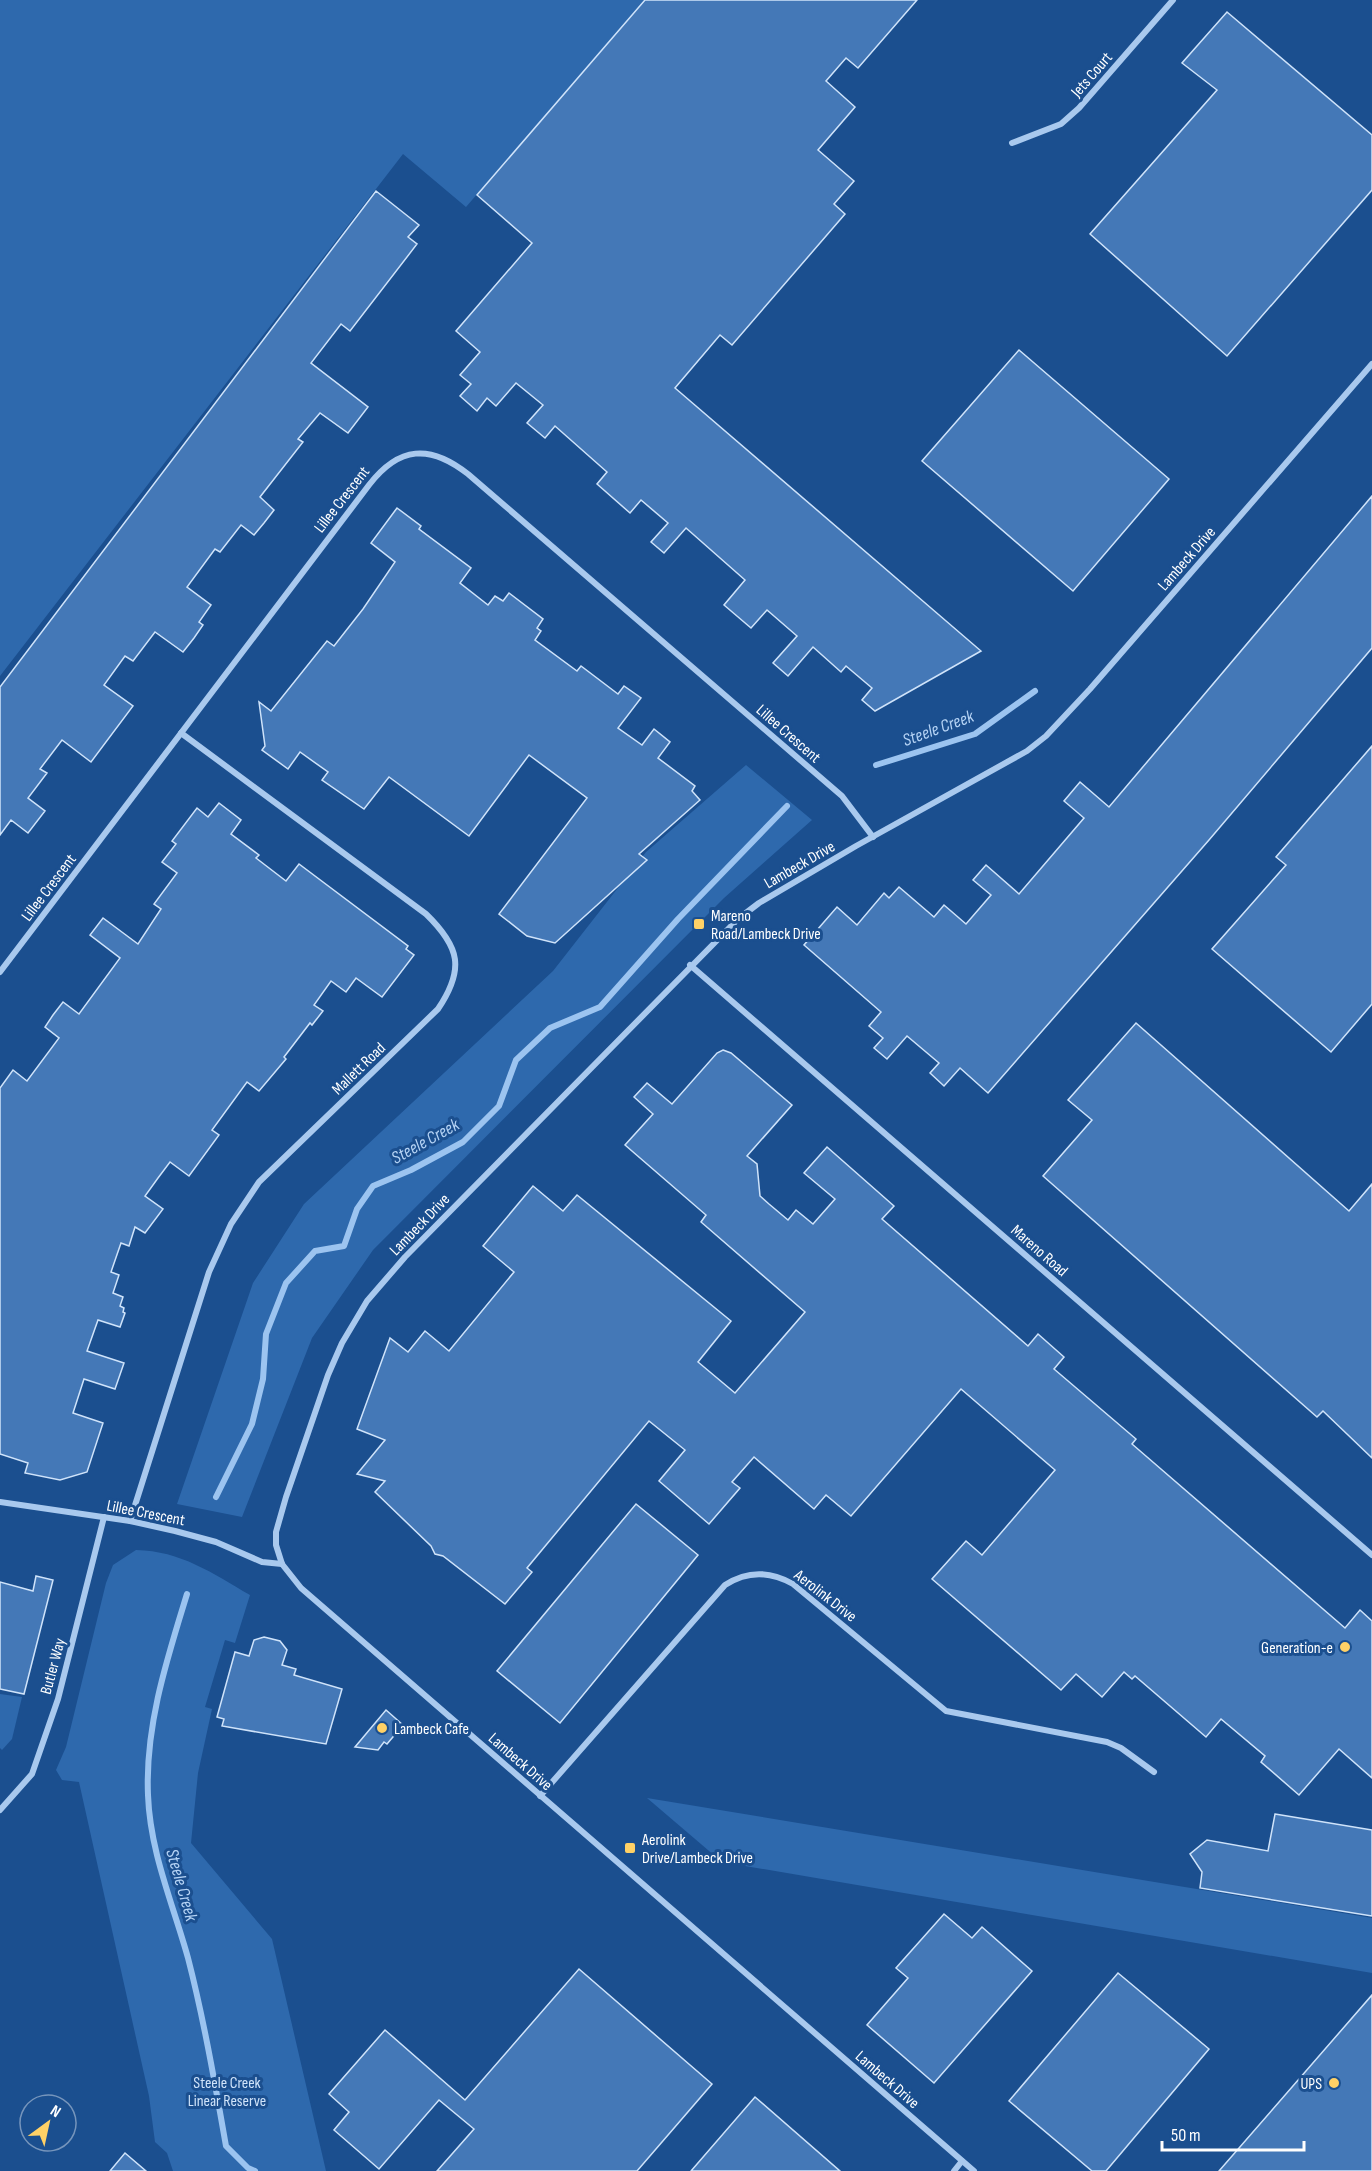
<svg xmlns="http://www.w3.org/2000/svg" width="1372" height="2171" font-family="'Sofia Sans Condensed',sans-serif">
	<rect width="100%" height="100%" fill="#1b4f8f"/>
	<g fill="#2e69ad">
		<path d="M0 0H645L466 207 403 154 0 676Z"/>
		<path d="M746 765 812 820 724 898 373 1250 312 1338 242 1517 177 1504 253 1283 304 1204 553 971 646 852Z"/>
		<path d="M136 1550C181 1551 212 1573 250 1595L235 1643 225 1640 205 1707 212 1709 198 1773 191 1843 272 1939 326 2171H173L167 2153 155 2142 149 2096 79 1782 62 1780 56 1770 66 1747 106 1583 113 1565Z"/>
		<path d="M0 1694 22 1697 12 1739 2 1750 0 1748Z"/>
		<path d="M647 1798 1372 1918V1973L722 1862Z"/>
	</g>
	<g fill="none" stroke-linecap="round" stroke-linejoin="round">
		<g stroke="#9cc4f0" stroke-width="6">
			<path d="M876 765 975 734 1035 691"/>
			<path d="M216 1497 252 1424 263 1379 266 1334 286 1283 315 1251 344 1246 357 1209 373 1186 411 1170 463 1142 499 1106 516 1060 550 1028 600 1007 678 919 787 806"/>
			<path d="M187 1594C167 1659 145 1726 148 1795 150 1852 173 1904 188 1958 204 2020 215 2084 226 2146L248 2168 255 2171"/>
		</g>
	</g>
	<g fill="#4478b7" stroke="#cfe3fa" stroke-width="1.5">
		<path d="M645 0H917L858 68 846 58 826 81 855 107 818 150 854 181 834 204 845 214 732 345 720 335 675 388 981 651 875 711 862 700 872 688 846 666 841 672 813 647 788 676 773 663 797 636 767 610 751 628 724 605 745 580 686 528 664 553 651 542 668 523 641 500 630 513 597 484 607 472 555 426 545 438 527 423 543 405 516 383 496 406 487 398 477 411 460 396 471 384 460 375 480 352 456 331 532 243 477 195Z"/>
		<path d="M1227 12 1372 135V190L1227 356 1090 234 1217 90 1182 63Z"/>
		<path d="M376 191 419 225 408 237 417 244 350 331 341 324 311 363 368 407 348 433 320 413 298 439 303 442 260 497 274 510 264 523 254 535 241 525 220 552 215 549 187 587 211 605 199 622 203 625 194 638 183 652 155 632 133 661 125 656 104 685 133 706 91 762 62 740 40 769 47 773 28 798 45 811 28 833 11 820 0 835V687Z"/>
		<path d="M1019 350 1169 479 1073 591 922 461Z"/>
		<path d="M1372 496V648L1209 840 988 1093 960 1068 944 1086 930 1073 939 1063 907 1036 887 1059 874 1048 883 1038 869 1026 881 1012 804 945 837 907 857 925 884 893 889 898 899 887 934 917 944 905 966 924 991 895 973 880 986 865 1019 894 1084 818 1064 801 1080 782 1109 807Z"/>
		<path d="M397 508 421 526 419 529 471 568 460 583 488 605 495 596 503 601 509 593 543 619 537 628 541 631 535 640 577 671 581 666 618 694 624 686 641 698 618 728 642 745 654 729 670 742 658 758 695 786 692 791 700 800 639 854 647 860 555 943 527 936 499 914 587 798 529 755 469 836 389 777 364 809 322 780 328 772 300 752 288 769 262 750 265 746 259 702 271 711 327 641 334 646 363 609 395 562 371 543Z"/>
		<path d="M1372 746V1004L1331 1052 1212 949 1286 865 1276 857Z"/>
		<path d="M219 803 241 820 231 834 259 855 256 858 286 881 299 864 408 946 406 949 414 955 382 997 356 978 346 992 331 981 314 1005 323 1011 312 1025 310 1023 284 1057 286 1059 259 1091 247 1082 212 1130 219 1135 189 1176 170 1162 158 1178 145 1196 163 1209 145 1233 135 1227 129 1246 121 1243 111 1272 119 1275 113 1293 123 1297 120 1306 124 1308 123 1312 125 1313 120 1327 98 1320 87 1351 124 1363 115 1389 84 1379 73 1413 103 1423 87 1472 60 1480 25 1473 28 1463 0 1454V1088L13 1070 27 1081 59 1038 45 1027 53 1015 63 1002 79 1014 120 958 90 935 103 918 138 944 161 909 154 904 177 873 162 862 176 844 172 841 197 808 208 817Z"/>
		<path d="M1136 1023 1349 1211 1372 1184V1458L1323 1411 1317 1417 1043 1176 1092 1120 1068 1100Z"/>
		<path d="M723 1050 731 1053 792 1105 747 1156 757 1164 760 1196 769 1204 788 1220 796 1210 813 1224 835 1199 804 1173 827 1147 894 1206 882 1219 1028 1346 1038 1334 1064 1357 1054 1369 1136 1439 1132 1444 1345 1628 1360 1610 1372 1621V1778L1339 1749 1299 1795 1261 1762 1265 1756 1221 1719 1206 1737 1135 1676 1132 1679 1124 1672 1102 1697 1076 1674 1061 1690 932 1579 966 1541 982 1555 1055 1470 961 1389 851 1516 826 1495 814 1509 754 1457 732 1482 740 1488 709 1524 659 1481 685 1450 649 1421 527 1568 532 1572 505 1604 443 1556 435 1554 431 1546 375 1492 385 1481 357 1474 385 1440 357 1429 390 1338 408 1352 425 1331 449 1351 514 1272 483 1246 533 1186 563 1211 577 1195 731 1321 698 1362 735 1393 805 1312 701 1222 706 1215 625 1145 653 1114 634 1097 647 1083 672 1104 717 1053Z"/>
		<path d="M636 1504 698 1555 560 1723 497 1671Z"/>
		<path d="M36 1576 53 1580 24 1694 0 1689V1582L33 1591Z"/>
		<path d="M264 1637 280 1641 287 1650 282 1665 296 1669 294 1675 342 1689 326 1744 222 1726 224 1719 217 1717 235 1652 249 1656 254 1640Z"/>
		<path d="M386 1710 403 1725 387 1744 384 1742 378 1750 355 1747Z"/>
		<path d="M1275 1814 1372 1830V1916L1200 1888 1202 1872 1190 1854 1207 1840 1268 1851Z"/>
		<path d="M944 1914 972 1938 982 1927 1032 1971 934 2083 867 2025 908 1978 896 1968Z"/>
		<path d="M579 1969 712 2084 637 2171H437L474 2129 439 2100 379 2169 334 2130 349 2112 329 2094 385 2030 465 2100Z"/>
		<path d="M1118 1973 1209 2049 1106 2171H1092L1009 2101Z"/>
		<path d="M1372 1995V2171H1219Z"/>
		<path d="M755 2097 840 2171H691Z"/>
		<path d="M125 2153 146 2171H110Z"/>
	</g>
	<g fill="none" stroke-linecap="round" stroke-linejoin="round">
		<g stroke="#a9c9ee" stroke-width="6">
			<path d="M1012 143 1061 124 1079 108 1173 0"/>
			<path d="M690 965 1372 1555"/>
			<path d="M0 972 369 485C399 446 430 444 468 474L842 796 873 837"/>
			<path d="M0 1502 130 1521 175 1531 216 1542 262 1562 282 1564"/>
			<path d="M130 1521 209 1272 231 1224 259 1182 438 1009C465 969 460 947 426 914L181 733"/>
			<path d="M540 1796 725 1585C748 1570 770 1571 793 1584L946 1711 1107 1742 1121 1748 1154 1772"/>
			<path d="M0 1810 32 1774 58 1699 104 1517"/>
			<path d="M954 2171 962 2161"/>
			<path d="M974 2171 301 1588 282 1564 276 1545V1532L286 1497 328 1375 342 1343 367 1301 405 1257 738 919 759 903 856 846 1027 751 1046 736 1090 689 1372 364"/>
		</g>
	</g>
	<g fill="#ffd166" stroke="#1b4f8f" stroke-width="2">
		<rect x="693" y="918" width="12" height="12" rx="3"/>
		<circle cx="1345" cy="1647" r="6"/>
		<circle cx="382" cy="1728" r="6"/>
		<rect x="624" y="1842" width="12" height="12" rx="3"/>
		<circle cx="1334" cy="2083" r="6"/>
	</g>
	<g text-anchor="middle" stroke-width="6" stroke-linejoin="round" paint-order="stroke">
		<g font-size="16" fill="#fff" stroke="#1b4f8f">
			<text transform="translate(1091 74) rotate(-49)" y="6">Jets Court</text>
			<text transform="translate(341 499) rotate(-52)" y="6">Lillee Crescent</text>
			<text transform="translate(1186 558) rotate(-49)" y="6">Lambeck Drive</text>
			<text transform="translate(789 733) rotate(41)" y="6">Lillee Crescent</text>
			<text transform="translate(799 864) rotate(-30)" y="6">Lambeck Drive</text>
			<text transform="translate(48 887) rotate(-53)" y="6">Lillee Crescent</text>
			<text transform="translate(358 1068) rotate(-44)" y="6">Mallett Road</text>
			<text transform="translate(419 1224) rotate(-46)" y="6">Lambeck Drive</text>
			<text transform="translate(1040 1250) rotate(41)" y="6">Mareno Road</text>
			<text transform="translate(146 1512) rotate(11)" y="6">Lillee Crescent</text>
			<text transform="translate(826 1595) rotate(38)" y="6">Aerolink Drive</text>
			<text transform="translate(52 1666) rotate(-75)" y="6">Butler Way</text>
			<text transform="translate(521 1761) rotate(41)" y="6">Lambeck Drive</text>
			<text transform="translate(888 2079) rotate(41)" y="6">Lambeck Drive</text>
		</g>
		<g font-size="16" fill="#fff" stroke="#1b4f8f" text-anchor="start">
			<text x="711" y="921">Mareno<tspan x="711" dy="18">Road/Lambeck Drive</tspan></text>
			<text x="1333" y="1653" text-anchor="end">Generation-e</text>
			<text x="394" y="1734">Lambeck Cafe</text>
			<text x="642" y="1845">Aerolink<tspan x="642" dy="18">Drive/Lambeck Drive</tspan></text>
			<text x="1322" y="2089" text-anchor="end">UPS</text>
		</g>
		<g font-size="16" fill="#cfe3fa" stroke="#1b4f8f">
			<text x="227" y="2088">Steele Creek<tspan x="227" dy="18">Linear Reserve</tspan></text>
		</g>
		<g font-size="18" font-style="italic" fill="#b5d3f5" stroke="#1b4f8f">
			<text transform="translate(938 728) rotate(-20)" y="6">Steele Creek</text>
			<text transform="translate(425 1141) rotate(-29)" y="6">Steele Creek</text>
			<text transform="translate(182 1885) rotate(74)" y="6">Steele Creek</text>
		</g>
	</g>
	<g transform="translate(48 2123) rotate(33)"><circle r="28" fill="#1b4f8f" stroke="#7695bc" stroke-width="1.5"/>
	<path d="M0-4.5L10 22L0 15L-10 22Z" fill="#ffd166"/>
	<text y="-9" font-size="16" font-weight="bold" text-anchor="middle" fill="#ffffff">N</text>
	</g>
	<path d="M1162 2141v9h142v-9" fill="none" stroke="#ffffff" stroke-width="3"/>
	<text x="1171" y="2141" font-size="18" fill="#ffffff" stroke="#1b4f8f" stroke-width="4.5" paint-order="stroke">50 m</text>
</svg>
